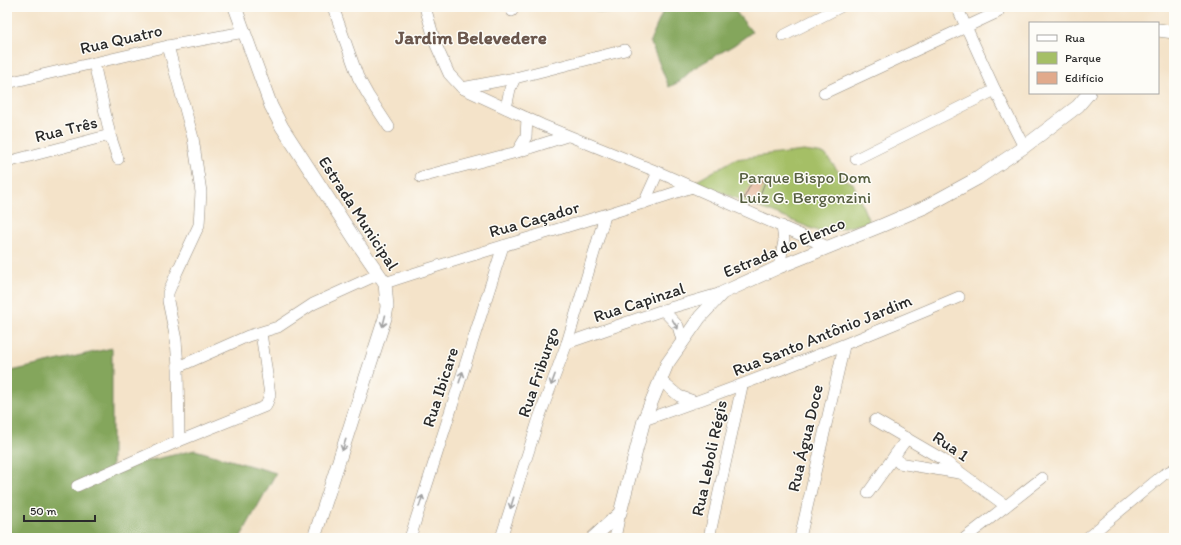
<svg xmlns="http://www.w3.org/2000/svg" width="1181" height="545" font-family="Itim,sans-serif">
	<rect width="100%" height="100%" fill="#fdfcf7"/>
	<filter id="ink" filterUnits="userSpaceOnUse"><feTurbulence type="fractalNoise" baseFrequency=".025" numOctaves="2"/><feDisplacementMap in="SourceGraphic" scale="8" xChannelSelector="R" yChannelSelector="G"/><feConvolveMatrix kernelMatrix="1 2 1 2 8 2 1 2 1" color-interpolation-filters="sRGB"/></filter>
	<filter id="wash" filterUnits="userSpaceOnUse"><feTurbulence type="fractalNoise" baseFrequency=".012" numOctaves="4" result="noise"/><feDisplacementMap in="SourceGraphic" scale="16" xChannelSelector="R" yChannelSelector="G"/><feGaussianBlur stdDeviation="0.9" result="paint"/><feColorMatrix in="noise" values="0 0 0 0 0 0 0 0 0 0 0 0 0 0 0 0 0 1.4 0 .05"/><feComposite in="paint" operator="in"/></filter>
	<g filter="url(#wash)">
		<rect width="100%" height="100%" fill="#f4e3c9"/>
		<path fill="#a5bf66" stroke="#687548" d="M804 151 825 154 845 180 853 183 869 222 823 233 695 182 735 159Z"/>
		<g fill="#84a65b" stroke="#586843">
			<path d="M595 7H732L752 32 734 45 694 68 679 82 669 87 650 41 663 11 626 10 608 13 596 11Z"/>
			<path d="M112 348V469L195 450 276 473 240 538H7V372Z"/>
		</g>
		<g id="blocks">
			<path fill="#e1aa8c" d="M754 178 765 182 757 203 744 198Z"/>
		</g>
	</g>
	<g filter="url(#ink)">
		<use href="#blocks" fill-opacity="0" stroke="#90877a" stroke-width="1"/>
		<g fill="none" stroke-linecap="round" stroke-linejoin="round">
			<g stroke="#90877a" stroke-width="12">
				<g id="minor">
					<path d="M333 7 358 77 368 95 389 127"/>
					<path d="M425 7 436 45 449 74 462 88 542 125 658 172 828 247"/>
					<path d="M511 7 512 11"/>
					<path d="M957 7 995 90 1024 147"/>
					<path d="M783 36 840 7"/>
					<path d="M168 46 193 138 201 192 199 225 177 272 168 293V301L176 340 178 367 179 441"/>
					<path d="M94 63 110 135 118 159"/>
					<path d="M7 83 168 46 244 32"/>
					<path d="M462 88 515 78 625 50"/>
					<path d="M824 93 998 12"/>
					<path d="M506 108 510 89 515 78"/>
					<path d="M517 152 526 137 527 118"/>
					<path d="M856 159 995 90"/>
					<path d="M7 162 110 135"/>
					<path d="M421 177 517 152 567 136"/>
					<path d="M644 203 658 172"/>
					<path d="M779 267 784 241 782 226"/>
					<path d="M385 283C487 249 591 221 692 187"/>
					<path d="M663 310 678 326 682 340"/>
					<path d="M567 343 663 310 722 293"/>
					<path d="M178 367 248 336 278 327 313 304 379 274"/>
					<path d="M660 380 679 396 696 402"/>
					<path d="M644 420C751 383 855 341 959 297"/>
					<path d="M875 420 942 459 1006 506"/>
					<path d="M895 455 899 463 959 473"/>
					<path d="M77 486 179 441 266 406 270 395 261 333"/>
					<path d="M868 493 907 438"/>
					<path d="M410 538 503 246"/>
					<path d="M501 538 539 418 567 343 605 216"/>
					<path d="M615 538 620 513"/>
					<path d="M709 538 742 386"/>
					<path d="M800 538 844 346"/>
					<path d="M965 538 1042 478"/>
					<path d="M1087 538 1163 475 1174 469"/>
				</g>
			</g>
			<g stroke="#90877a" stroke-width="14">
				<g id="tertiary">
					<path d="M235 7 271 106 282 127 354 238 385 283 387 307 385 318 314 538"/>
					<path d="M1158 30 1174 32"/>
					<path d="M593 538 620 513 644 420 667 364 700 317 722 293 779 267 883 225 925 207 978 178 1024 147 1078 106 1089 93"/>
				</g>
			</g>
			<use href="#minor" stroke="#fff" stroke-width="11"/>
			<use href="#tertiary" stroke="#fff" stroke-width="13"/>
		</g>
		<defs><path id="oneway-shaft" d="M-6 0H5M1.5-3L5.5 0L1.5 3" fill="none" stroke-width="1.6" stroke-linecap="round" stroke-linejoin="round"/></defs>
		<g stroke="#a0a0a0">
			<use href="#oneway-shaft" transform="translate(384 321) rotate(104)"/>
			<use href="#oneway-shaft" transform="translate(675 324) rotate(59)"/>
			<use href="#oneway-shaft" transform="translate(461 377) rotate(-72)"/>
			<use href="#oneway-shaft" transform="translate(553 380) rotate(110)"/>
			<use href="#oneway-shaft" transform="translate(344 445) rotate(108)"/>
			<use href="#oneway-shaft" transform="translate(421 501) rotate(-72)"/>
			<use href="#oneway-shaft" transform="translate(512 503) rotate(107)"/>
		</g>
	</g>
	<g text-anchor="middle" stroke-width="3" stroke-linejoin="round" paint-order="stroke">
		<g font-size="17" fill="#2b2b2b" stroke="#fdfcf7">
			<text transform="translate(121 39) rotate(-13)" y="6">Rua Quatro</text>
			<text transform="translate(66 129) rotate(-14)" y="6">Rua Três</text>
			<text transform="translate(359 213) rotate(57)" y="6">Estrada Municipal</text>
			<text transform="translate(534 219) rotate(-16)" y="6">Rua Caçador</text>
			<text transform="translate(784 247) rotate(-23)" y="6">Estrada do Elenco</text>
			<text transform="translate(639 302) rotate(-18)" y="6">Rua Capinzal</text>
			<text transform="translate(822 335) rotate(-22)" y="6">Rua Santo Antônio Jardim</text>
			<text transform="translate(538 372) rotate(-71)" y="6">Rua Friburgo</text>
			<text transform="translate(440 387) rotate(-72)" y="6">Rua Ibicare</text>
			<text transform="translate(805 438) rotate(-77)" y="6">Rua Água Doce</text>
			<text transform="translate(951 446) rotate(34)" y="6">Rua 1</text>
			<text transform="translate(709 458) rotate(-78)" y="6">Rua Leboli Régis</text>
		</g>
		<g font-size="17" fill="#565f40" stroke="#fdfcf7">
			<text x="805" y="183">Parque Bispo Dom<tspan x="805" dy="20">Luiz G. Bergonzini</tspan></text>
		</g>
		<g font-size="19" font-weight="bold" fill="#6b574d" stroke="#fdfcf7">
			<text x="471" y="44">Jardim Belevedere</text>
		</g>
	</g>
	<rect width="1181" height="545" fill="none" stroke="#fdfcf7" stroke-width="24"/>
	<rect x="1029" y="22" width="130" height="72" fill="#fdfcf7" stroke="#a9a8a5"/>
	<rect x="1037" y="35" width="20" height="6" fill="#ffffff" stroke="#a9a8a5"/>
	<text x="1065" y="42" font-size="12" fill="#2b2b2b">Rua</text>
	<rect x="1037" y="52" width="20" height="12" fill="#a5bf66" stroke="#a9a8a5"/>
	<text x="1065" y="62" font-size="12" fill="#2b2b2b">Parque</text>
	<rect x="1037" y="72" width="20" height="12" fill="#e1aa8c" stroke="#a9a8a5"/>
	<text x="1065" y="82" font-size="12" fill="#2b2b2b">Edifício</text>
	<path d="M24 515v6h71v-6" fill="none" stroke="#2b2b2b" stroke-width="2"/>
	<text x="30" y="515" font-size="12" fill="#2b2b2b" stroke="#fdfcf7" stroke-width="3" paint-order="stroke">50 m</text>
</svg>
